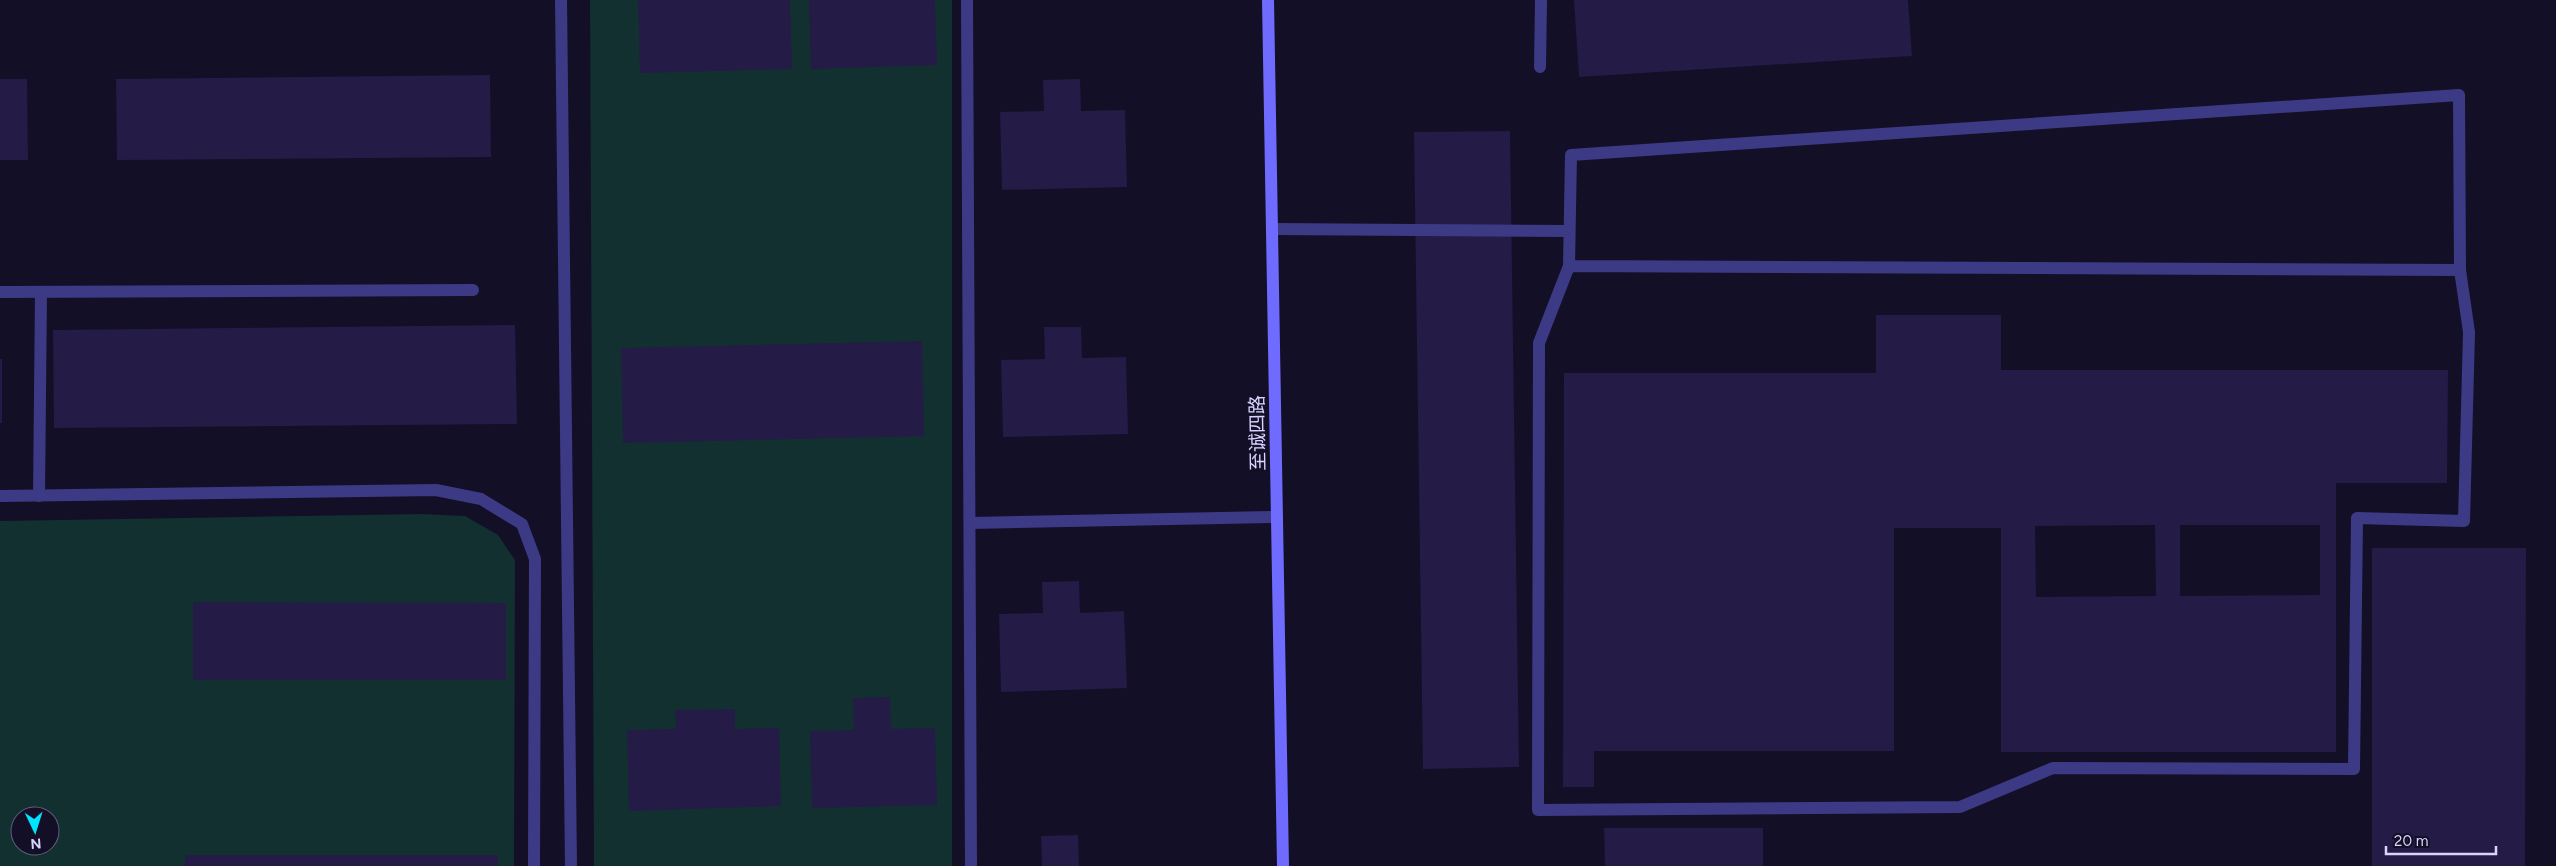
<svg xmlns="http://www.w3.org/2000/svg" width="2556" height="866" font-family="Figtree,'Noto Sans SC',sans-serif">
	<rect width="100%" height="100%" fill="#130f26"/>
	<g fill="#12302f" fill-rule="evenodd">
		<path d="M590 0H952V866H594Z"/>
		<path d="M421 514 465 516 498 535 515 560 514 866H0V521ZM20 816H50V846H20Z"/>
	</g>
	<g fill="#241b47" fill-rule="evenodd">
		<path d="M638 0H790L792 69 640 73Z"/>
		<path d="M809 0H935L937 65 811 69Z"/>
		<path d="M1574 0H1908L1912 56 1579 77Z"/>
		<path d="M490 75 491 157 117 160 116 79Z"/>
		<path d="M0 79H27L28 160H0Z"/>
		<path d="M1080 79 1081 111 1125 110 1127 187 1002 190 1000 112 1044 111 1043 80Z"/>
		<path d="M1510 131 1519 767 1423 769 1414 132Z"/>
		<path d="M1876 315H2001V370H2448L2447 483H2336V752H2001V528H1894V751H1594V787H1563L1564 373H1876ZM2155 525 2156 596 2036 597 2035 526ZM2180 525H2320V595L2180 596Z"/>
		<path d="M515 325 517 424 54 428 53 330Z"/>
		<path d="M1044 327H1081L1082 358 1126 357 1128 434 1003 437 1001 360 1045 359Z"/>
		<path d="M922 341 924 436 623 443 621 348Z"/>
		<rect x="0" y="359" width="2" height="64"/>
		<path d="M2372 548H2526L2525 866H2372Z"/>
		<path d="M1079 581 1080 613 1124 611 1127 688 1001 692 999 614 1043 613 1042 582Z"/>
		<path d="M193 602 506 603V680H193Z"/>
		<path d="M890 697 891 729 935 728 937 805 812 808 810 731 854 730 853 698Z"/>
		<path d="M735 709V729L779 728 781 806 629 811 627 730 676 729 675 710Z"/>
		<path d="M1604 828H1763V866H1605Z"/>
		<path d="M1078 835 1079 866H1042L1041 836Z"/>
		<rect x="185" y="855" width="313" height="11"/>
	</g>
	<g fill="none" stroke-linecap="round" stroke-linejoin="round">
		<g stroke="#3d3a85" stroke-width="12">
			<path d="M561 0 571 866"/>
			<path d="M967 0 971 866"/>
			<path d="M1540 67 1541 0"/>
			<path d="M1272 229 1569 231"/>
			<path d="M1569 266 2460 270 2459 95 1571 155 1569 266 1539 343 1538 810 1960 807 2053 768 2354 769 2357 518 2464 521 2469 332 2460 270"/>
			<path d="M0 292 473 290"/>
			<path d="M0 496 436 490 481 499 522 524 535 559 534 866"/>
			<path d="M39 496 41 292"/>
			<path d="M970 523 1277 517"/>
		</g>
		<path stroke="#6f6bff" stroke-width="12" d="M1268 0 1283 866"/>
	</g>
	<g text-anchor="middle" stroke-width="5" stroke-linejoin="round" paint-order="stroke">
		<g font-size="19" fill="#d9d4ff" stroke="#130f26">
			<text transform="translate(1257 433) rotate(-91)" y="7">至诚四路</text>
		</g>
	</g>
	<g transform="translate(35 831) rotate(176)"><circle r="24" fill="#130f26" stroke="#625e7d"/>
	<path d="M0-4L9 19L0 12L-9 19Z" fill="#00e5ff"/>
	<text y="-8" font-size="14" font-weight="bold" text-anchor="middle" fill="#d9d4ff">N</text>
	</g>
	<path d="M2386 846v8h110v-8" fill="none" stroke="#d9d4ff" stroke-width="2.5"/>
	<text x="2394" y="846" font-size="15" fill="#d9d4ff" stroke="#130f26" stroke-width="4" paint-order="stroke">20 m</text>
</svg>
